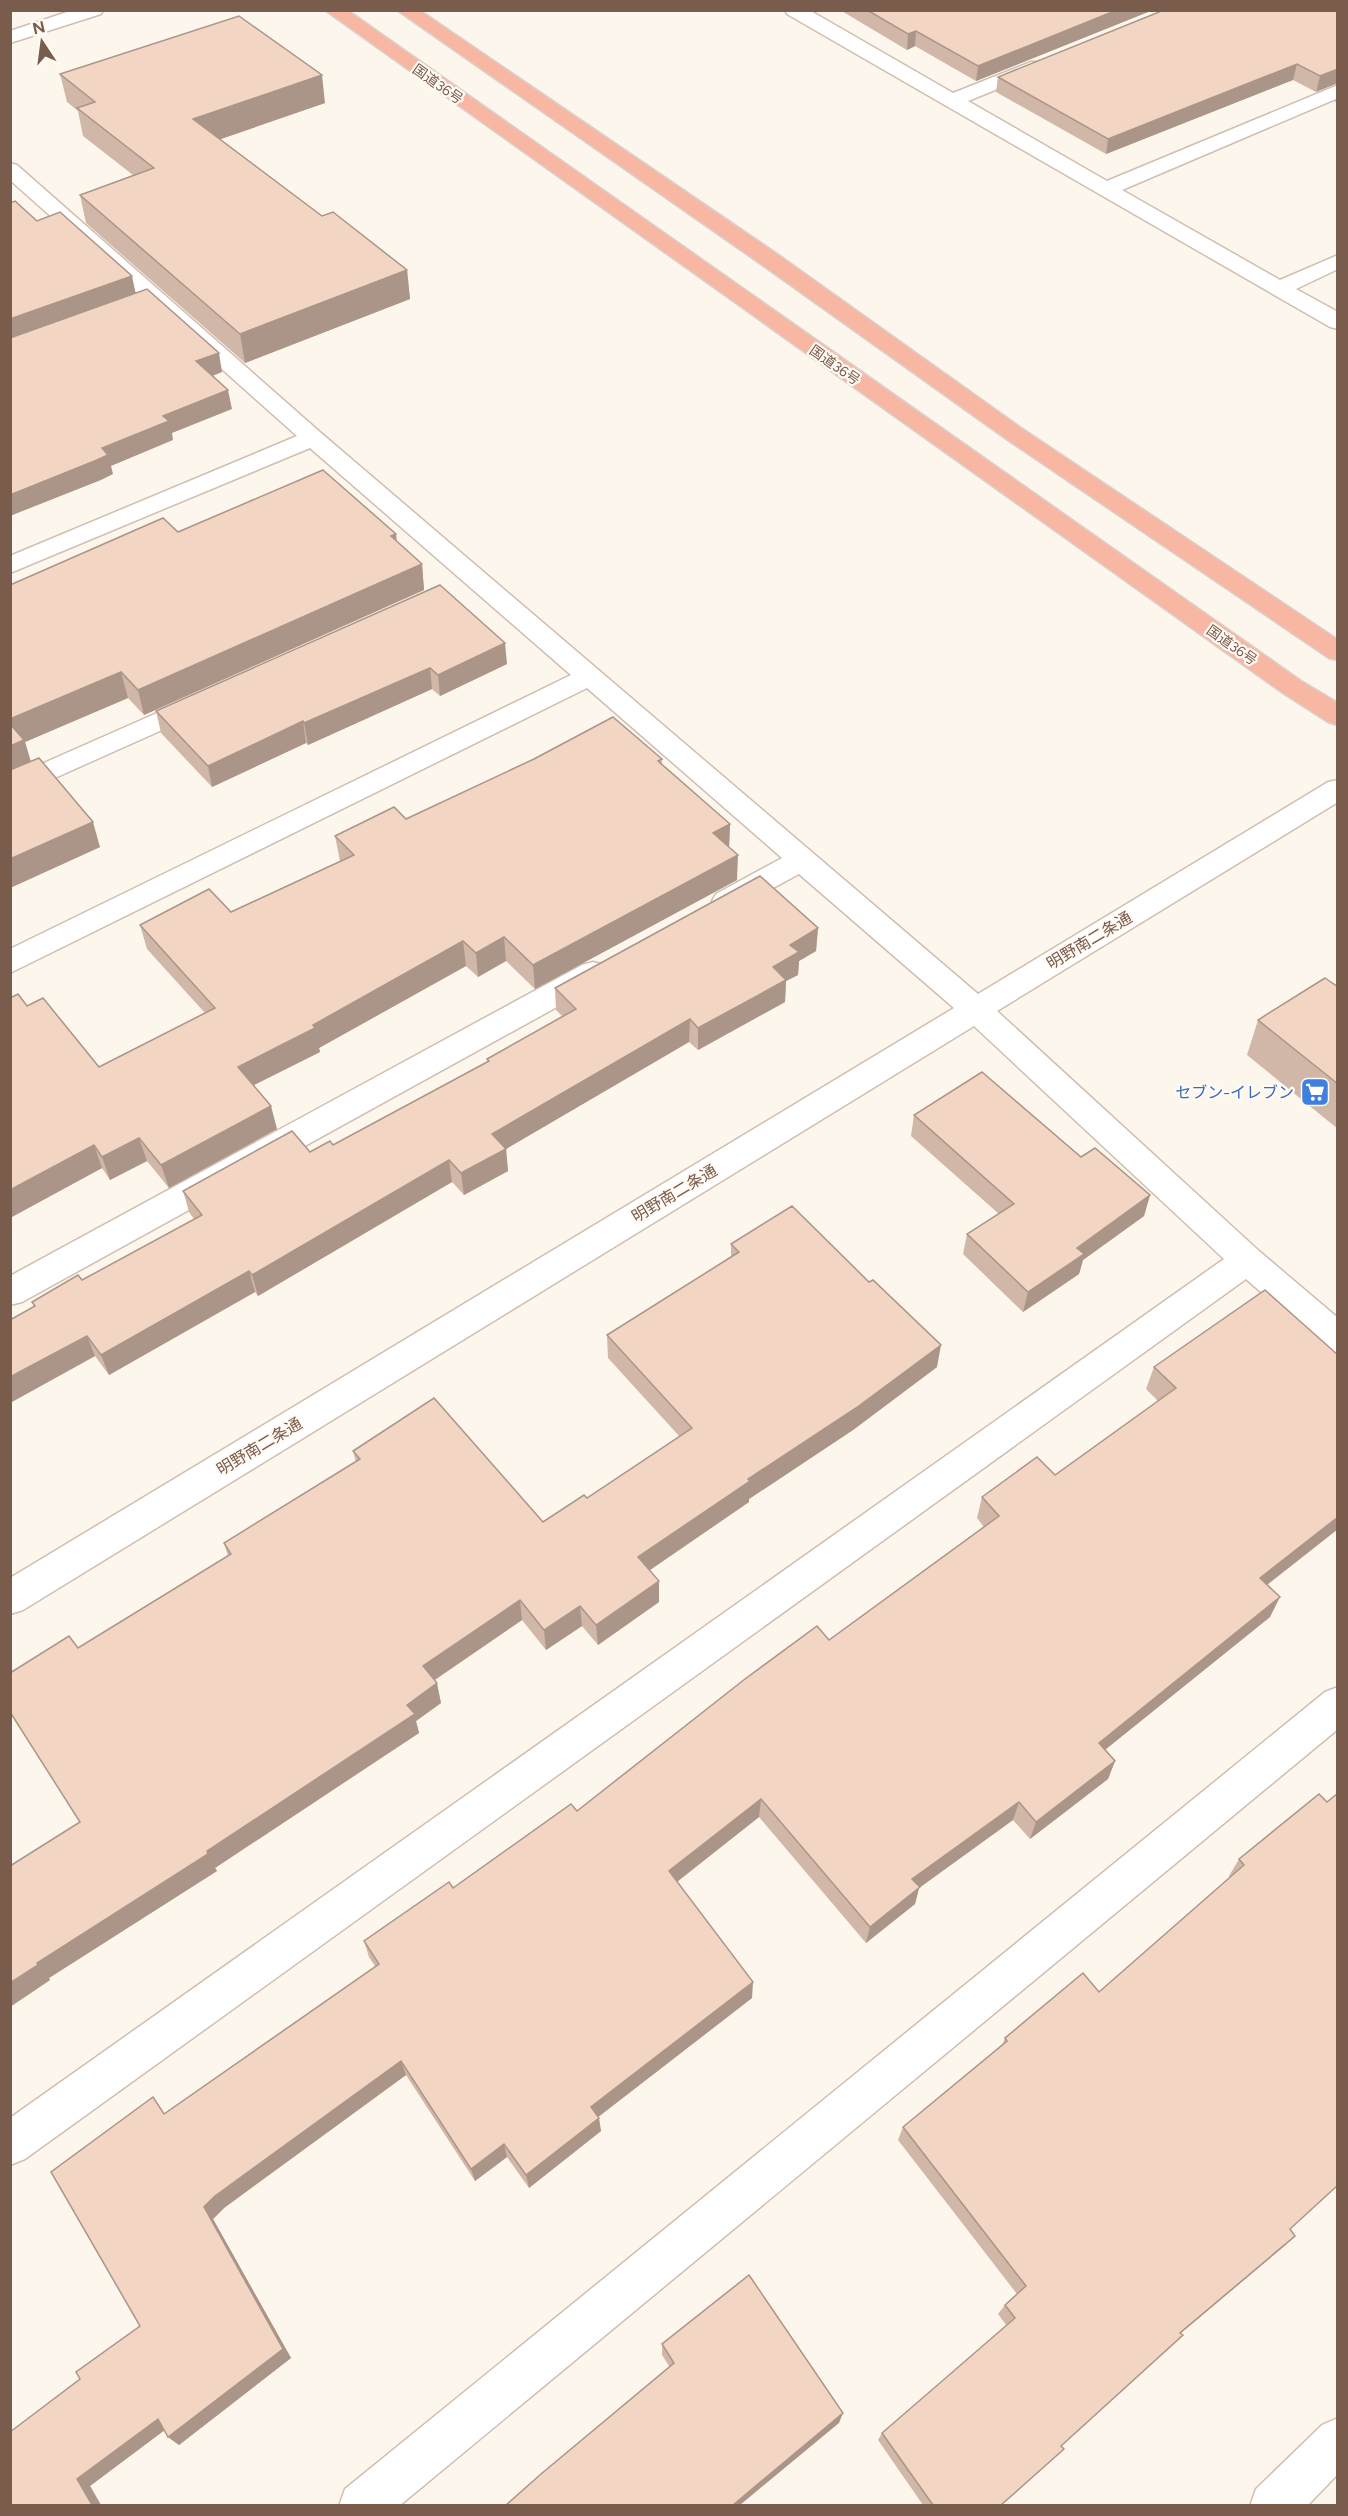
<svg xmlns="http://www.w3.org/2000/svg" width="1348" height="2516" font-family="Figtree,'Noto Sans JP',sans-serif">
	<rect width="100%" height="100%" fill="#fdf6ec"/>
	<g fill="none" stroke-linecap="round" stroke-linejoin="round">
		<g stroke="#d1beb0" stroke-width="3">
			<g id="minor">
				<path d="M73 10H103L101 14 10 43V31Z"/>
				<path d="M785 10H809L953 93 1031 62H1045L1048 66 1045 70 968 101 1107 181 1338 85V98L1122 190 1280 280 1338 255V269L1296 289 1338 312V329L1330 327 787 14Z"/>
				<path d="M10 163 17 165 321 433 978 994 1328 782 1338 780V802L997 1011 1259 1251 1338 1318V1353L1326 1349 1246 1279 25 2159 10 2165V2118L1224 1259 974 1026 23 1610 10 1614V1578L954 1008 799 874 736 908 726 911 716 908 712 901 716 894 782 858 587 688 10 973V949L571 675 310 448 10 573V556L297 436 10 180Z"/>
				<path d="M200 694 209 697 213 703 209 709 10 798V778Z"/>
				<path d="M593 962 604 965 608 973 604 981 22 1302 10 1305V1276L582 965Z"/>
				<path d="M1338 1687V1729L399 2506H339L345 2489 1325 1692Z"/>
				<path d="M1338 2418V2474L1307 2506H1250L1256 2489 1322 2425Z"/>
			</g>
		</g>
		<g stroke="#dad1cd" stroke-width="3">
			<g id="highway">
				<path d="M325 10H347L1301 681 1338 703V725L1328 722 1283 693Z"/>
				<path d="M397 10H419L777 254 1021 428 1338 640V660L1329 658 1005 438 761 264Z"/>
			</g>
		</g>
		<use href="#minor" fill="#fff" fill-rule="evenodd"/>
		<use href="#highway" fill="#f7b7a3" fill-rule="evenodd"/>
	</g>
	<g fill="#d1b7a8">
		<path d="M840 10H1153L976 81 915 46 907 50Z"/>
		<path d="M1338 10 1316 92 1293 80 1106 154 996 92 998 77Z"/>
		<path d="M60 74 325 103 220 139 322 216 407 270 410 299 245 363 86 223 80 195 133 175 83 136 78 111 67 102Z"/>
		<path d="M1338 92V103L1335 102Z"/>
		<path d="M178 532 397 542 422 564 424 590 144 715 128 698 25 742 31 762 100 847 10 888V585Z"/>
		<path d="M440 585 507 664 440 696 432 689 308 745 306 743 212 787 161 733 156 711Z"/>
		<path d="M662 759V764L730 824 729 847 737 880 535 989 506 961 478 977 466 966 319 1048 320 1052 254 1085 277 1129 169 1188 147 1161 110 1180 102 1168 10 1218V998L27 1006 99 1067 205 1013 147 949 140 925 231 912 340 861 335 836 406 819Z"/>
		<path d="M818 928 816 951 799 961 798 975 786 981 785 1002 698 1050 689 1042 506 1149 508 1171 464 1195 452 1182 258 1296 255 1292 109 1375 95 1356 10 1403V1320L34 1307 32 1302 82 1280 194 1219 189 1212 183 1191 333 1145 488 1062 487 1059 562 1016 556 1010 555 988Z"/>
		<path d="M1338 987V1129L1247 1055 1258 1020Z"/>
		<path d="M914 1115 1081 1157 1150 1195 1144 1216 1083 1260 1079 1274 1023 1312 963 1254 967 1234 999 1214 911 1136Z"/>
		<path d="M731 1244 937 1367 853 1430 749 1499V1502L649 1571 659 1581V1602L598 1645 582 1626 546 1650 522 1620 435 1680 441 1703 416 1721 419 1733 215 1868 217 1871 49 1978 50 1980 10 2007V1866L80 1823 78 1648 228 1556 224 1543 356 1462 353 1451 543 1522 587 1498 680 1437 608 1358 607 1335 731 1257Z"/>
		<path d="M1338 1355V1529L1267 1585 1270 1617 1105 1750 1115 1761 1108 1779 1030 1839 1013 1820 919 1888 915 1904 866 1943 759 1817 677 1882 752 1998 598 2117 601 2131 529 2188 507 2157 475 2181 406 2075 224 2208 213 2219 291 2358 179 2445 168 2437 164 2430 90 2486 101 2505H10L80 2379 140 2326 165 2113 375 1966 369 1957 364 1941 453 1888 577 1811 829 1640 984 1527 977 1518 982 1497 1055 1475 1158 1401 1146 1389 1154 1367Z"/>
		<path d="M1319 1794 1290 2229 1283 2247 1181 2333 1061 2446 1001 2505H923L878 2440 882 2433 1007 2326 998 2314 1005 2305 1017 2294 898 2140 903 2127 1002 2046 1005 2038 1099 1992 1230 1878 1229 1876 1239 1859Z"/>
		<path d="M662 2344 839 2423 669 2366 662 2355Z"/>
	</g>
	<g fill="#aa9588">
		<path d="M1117 10H1153L976 81 978 66Z"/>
		<path d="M916 31 915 46 907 50 908 34Z"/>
		<path d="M1297 64 1293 80 1106 154 1108 139Z"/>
		<path d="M1338 69V83L1316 92 1320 76Z"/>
		<path d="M322 75 325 103 198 147 193 119Z"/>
		<path d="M407 270 410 299 245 363 240 334Z"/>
		<path d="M132 276 136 295 10 340V319Z"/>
		<path d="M219 353 222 372 200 381 196 361Z"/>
		<path d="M228 390 232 409 172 433 173 440 111 466 113 474 101 480 10 516V495L102 448 163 416Z"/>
		<path d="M396 534 399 560 391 536Z"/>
		<path d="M422 564 424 590 144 715 138 690Z"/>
		<path d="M505 643 507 664 440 696 438 675Z"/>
		<path d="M430 668 432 689 308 745 304 723Z"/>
		<path d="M121 672 128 698 25 742 32 766 10 775V719Z"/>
		<path d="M303 721 306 743 212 787 208 766Z"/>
		<path d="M93 822 100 847 10 888V859Z"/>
		<path d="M730 824 729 849 713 833Z"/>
		<path d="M738 855 737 880 535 989 533 965Z"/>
		<path d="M818 928 816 951 799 961 798 975 786 981 785 1002 698 1050V1028L773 967 790 945Z"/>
		<path d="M504 937 506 961 478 977 476 953Z"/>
		<path d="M463 941 466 966 319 1048 320 1052 244 1090 238 1067Z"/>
		<path d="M690 1019 689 1042 506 1149 508 1171 464 1195 461 1173 492 1134Z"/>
		<path d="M271 1106 277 1129 169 1188 161 1165Z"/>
		<path d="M139 1138 147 1161 110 1180 102 1157Z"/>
		<path d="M94 1145 102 1168 10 1218V1190Z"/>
		<path d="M449 1160 452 1182 258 1296 252 1275Z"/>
		<path d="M1150 1195 1144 1216 1083 1260 1079 1274 1023 1312 1028 1292 1077 1248Z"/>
		<path d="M249 1271 255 1292 109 1375 101 1355Z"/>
		<path d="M87 1336 95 1356 10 1403V1377Z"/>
		<path d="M941 1345 937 1367 853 1430 749 1499V1502L638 1578V1557L748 1479Z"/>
		<path d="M1338 1517V1529L1250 1598 1260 1578Z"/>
		<path d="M659 1581V1602L598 1645 596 1625Z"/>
		<path d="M1280 1597 1270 1617 1091 1761 1099 1743Z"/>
		<path d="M520 1600 522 1620 427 1685 423 1666Z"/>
		<path d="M580 1606 582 1626 546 1650 544 1630Z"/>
		<path d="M437 1683 441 1703 416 1721 419 1733 215 1868 217 1871 49 1978 50 1980 10 2007V1983L37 1963 207 1851Z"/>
		<path d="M1115 1761 1108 1779 1030 1839 1036 1822Z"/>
		<path d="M761 1799 759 1817 669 1888V1871Z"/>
		<path d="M1019 1802 1013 1820 919 1888 915 1904 866 1943 870 1927 912 1879Z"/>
		<path d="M753 1982 752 1998 593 2121 591 2107Z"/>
		<path d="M401 2061 406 2075 224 2208 213 2219 291 2358 179 2445 168 2437 204 2207 215 2196Z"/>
		<path d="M599 2118 601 2131 529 2188 526 2175Z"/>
		<path d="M504 2144 507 2157 475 2181 471 2169Z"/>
		<path d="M1295 2236 1283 2247 1170 2342 1180 2333Z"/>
		<path d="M843 2413 839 2423 740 2505H733Z"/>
		<path d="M158 2419 169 2427 90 2486 101 2505H92L77 2479Z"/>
	</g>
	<g fill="#f3d5c3" stroke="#aa9588" stroke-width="1.5">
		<path d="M867 10H1117L978 66 916 31 908 34Z"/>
		<path d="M1164 10H1338V69L1320 76 1297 64 1108 139 998 77Z"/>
		<path d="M239 16 322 75 193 119 322 216 333 212 407 270 240 334 80 195 154 168 77 108 95 102 60 74Z"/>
		<path d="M15 201 37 221 60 212 132 276 10 319V203Z"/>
		<path d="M147 289 219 353 196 361 228 390 163 416 169 421 102 448 108 455 97 460 10 495V338Z"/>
		<path d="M323 470 396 534 391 536 422 564 138 690 121 672 10 719V585L163 518 178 532Z"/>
		<path d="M440 585 505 643 438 675 430 668 304 723 303 721 208 766 156 711Z"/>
		<path d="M613 717 662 759 658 761 730 824 713 833 738 855 533 965 504 937 476 953 463 941 313 1025 315 1028 238 1067 271 1106 161 1165 139 1138 102 1157 94 1145 10 1190V998L18 994 27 1006 43 998 99 1067 215 1008 140 925 209 889 231 912 354 855 335 836 394 807 406 819 534 759Z"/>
		<path d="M10 724 24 740 10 746Z"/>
		<path d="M39 758 93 822 10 859V770Z"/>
		<path d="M760 876 818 928 790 945 799 952 773 967 786 980 698 1028 690 1019 492 1134 506 1149 461 1173 449 1160 252 1275 249 1271 101 1355 87 1336 10 1377V1320L35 1306 32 1302 78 1275 82 1280 202 1215 183 1191 292 1131 310 1152 330 1141 333 1145 489 1061 487 1059 576 1009 555 988Z"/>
		<path d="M1325 978 1338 987V1084L1258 1020Z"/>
		<path d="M982 1072 1081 1157 1095 1148 1150 1195 1077 1248 1084 1254 1028 1292 967 1234 1014 1204 914 1115Z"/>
		<path d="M792 1206 869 1282 873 1280 941 1345 856 1408 748 1479 750 1481 638 1557 659 1581 596 1625 580 1606 544 1630 520 1600 423 1666 437 1683 407 1705 415 1714 207 1851 208 1854 37 1963 38 1965 10 1983V1866L80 1822 10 1712V1673L69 1636 78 1648 231 1554 224 1543 360 1459 353 1451 434 1398 543 1522 584 1495 587 1498 692 1428 607 1335 739 1252 731 1244Z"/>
		<path d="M1265 1290 1338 1355V1517L1260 1578 1280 1597 1099 1743 1115 1761 1036 1822 1019 1802 912 1879 920 1887 870 1927 761 1799 669 1871 753 1982 591 2107 599 2118 526 2175 504 2144 471 2169 401 2061 215 2196 204 2207 283 2349 168 2437 158 2419 77 2479 92 2505H10V2432L80 2379 76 2372 140 2326 51 2172 153 2097 164 2114 379 1964 364 1941 449 1882 453 1888 571 1804 577 1811 745 1679 817 1626 829 1640 999 1516 982 1497 1037 1457 1055 1475 1176 1388 1154 1367Z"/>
		<path d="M1338 1793V2185L1290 2229 1295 2236 1180 2333 1183 2335 1061 2446 1064 2449 1001 2505H933L882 2433 1015 2318 1005 2305 1026 2286 903 2127 1007 2041 1005 2038 1083 1973 1099 1992 1244 1865 1239 1859 1319 1794 1327 1802Z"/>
		<path d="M749 2275 843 2413 733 2505H506L541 2474 674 2363 662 2344Z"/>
	</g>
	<defs>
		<g id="supermarket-square" transform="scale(1.5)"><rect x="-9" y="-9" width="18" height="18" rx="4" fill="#3f7fe0" stroke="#fffaf3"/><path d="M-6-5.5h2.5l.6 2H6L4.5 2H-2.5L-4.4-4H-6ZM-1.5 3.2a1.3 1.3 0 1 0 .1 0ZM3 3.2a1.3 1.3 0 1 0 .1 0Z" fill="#fff"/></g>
	</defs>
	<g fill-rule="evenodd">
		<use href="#supermarket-square" x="1315" y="1092"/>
	</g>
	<g text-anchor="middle" stroke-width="4.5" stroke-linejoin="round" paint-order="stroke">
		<g font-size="14" fill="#7a5c4d" stroke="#fffaf3">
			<text transform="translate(438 84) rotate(35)" y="5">国道36号</text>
			<text transform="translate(835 365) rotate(35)" y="5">国道36号</text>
			<text transform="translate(1232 645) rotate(35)" y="5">国道36号</text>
		</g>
		<g font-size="16" fill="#7a5c4d" stroke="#fffaf3">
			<text transform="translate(1089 940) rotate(-31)" y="6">明野南二条通</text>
			<text transform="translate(674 1193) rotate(-31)" y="6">明野南二条通</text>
			<text transform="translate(259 1446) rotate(-31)" y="6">明野南二条通</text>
		</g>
		<g font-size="16" fill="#366cbe" stroke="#fffaf3" text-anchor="end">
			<text x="1294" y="1098">セブン-イレブン</text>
		</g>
	</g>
	<rect width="1348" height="2516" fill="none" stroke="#7a5c4d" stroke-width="24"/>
	<g transform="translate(42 42) rotate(347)" stroke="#fffaf3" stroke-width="4.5" paint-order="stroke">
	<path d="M0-4.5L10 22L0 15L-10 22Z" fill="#7a5c4d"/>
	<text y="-9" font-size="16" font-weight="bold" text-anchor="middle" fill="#7a5c4d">N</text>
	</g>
</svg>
